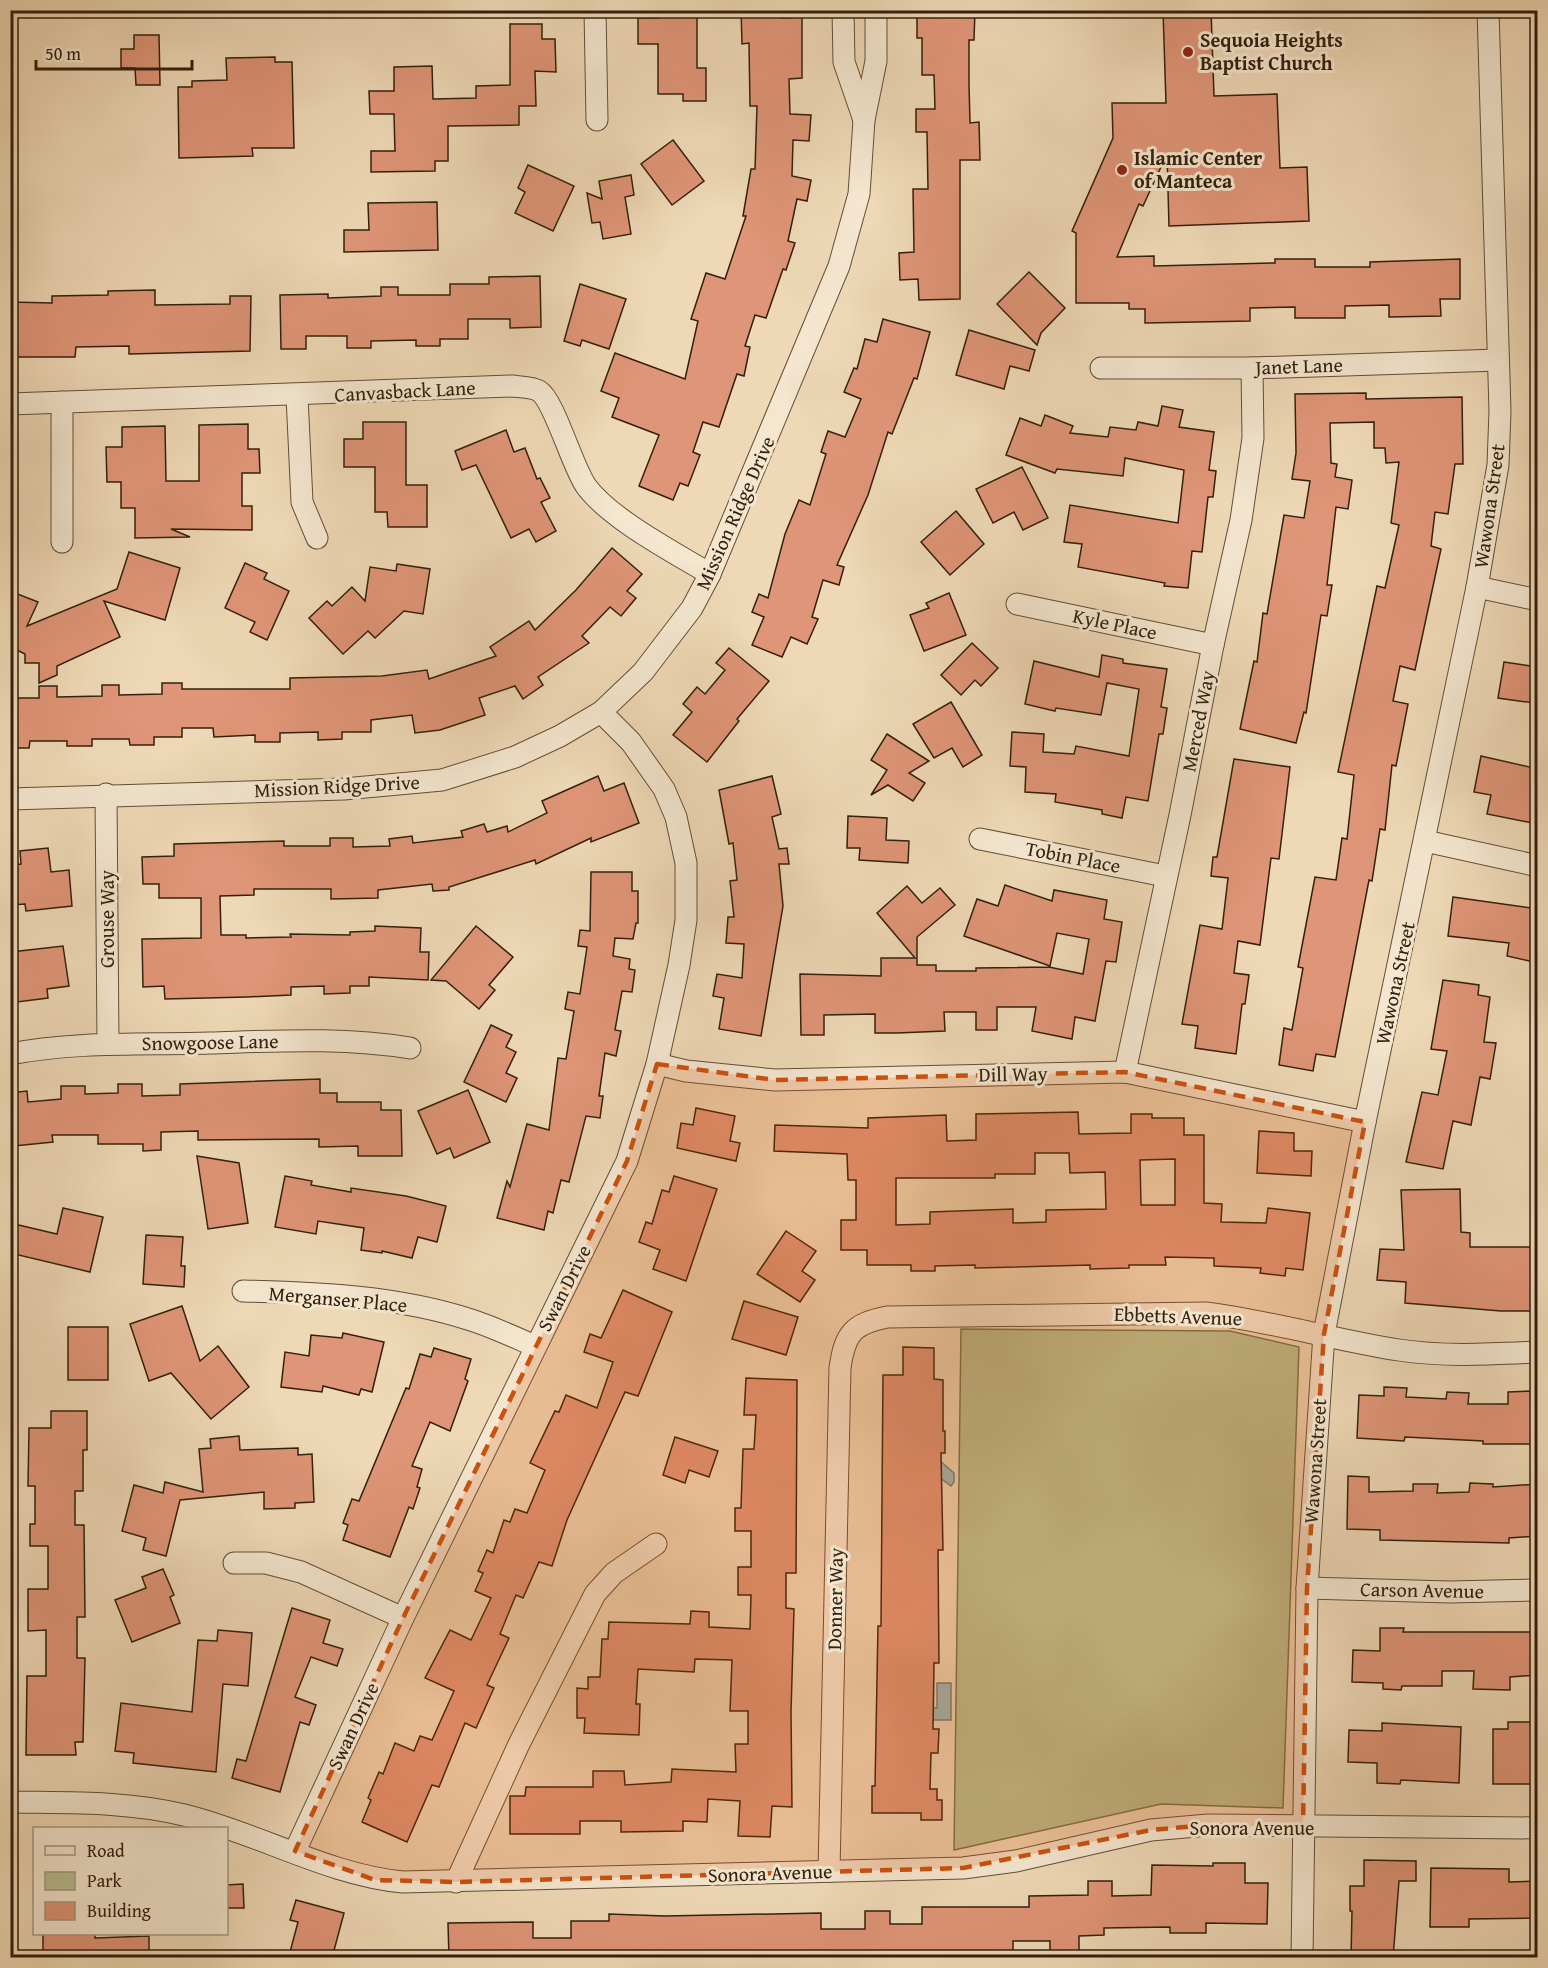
<svg xmlns="http://www.w3.org/2000/svg" width="1548" height="1968" font-family="'Gentium Book Plus',serif">
	<rect width="100%" height="100%" fill="#eed8b5"/>
	<filter id="stains"><feTurbulence type="fractalNoise" baseFrequency=".00333" numOctaves="4"/><feColorMatrix values="0 0 0 0 .2 0 0 0 0 .09 0 0 0 0 .02 0 0 0 .5 -.17"/></filter>
	<radialGradient id="worn" r=".72"><stop offset=".6" stop-color="#630" stop-opacity="0"/><stop offset="1" stop-color="#630" stop-opacity=".3"/></radialGradient>
	<path fill="#b7bf8e" stroke="#75704e" stroke-width="1.5" d="M961 1329 1230 1331 1299 1347 1283 1808 1161 1804 954 1850Z"/>
	<g fill="#9db8b7" stroke="#737b73" stroke-width="1.5">
		<path d="M939 1460 954 1473V1482L951 1486 939 1477Z"/>
		<path d="M937 1683H951V1720H929V1708H937Z"/>
	</g>
	<g fill="#df9577" stroke="#33200d" stroke-width="1.5" fill-rule="evenodd">
		<path d="M658 10H697V68H706V101H683V94H658V44H638V18H658Z"/>
		<path d="M741 10H782V18L802 17V78L789 79 790 114 811 115 809 141 793 140 792 176 811 180 807 201 797 199 788 241 795 243 786 270 783 269 766 318 755 315 745 346 750 347 744 376 737 374 719 427 703 422 693 452 700 455 688 486 680 483 673 500 639 486 659 435 612 417 619 398 601 391 615 353 685 379 698 321 691 319 706 273 725 279 746 216H743L751 169H755L757 106H750L749 43 742 44Z"/>
		<path d="M934 10H975L974 40H969V85L970 123 979 122 980 160H960V299L919 300 918 279 900 280 899 253 914 252 913 189H928L927 132H916V109H935L934 75H922V38H917V16H934Z"/>
		<path d="M1163 10H1211L1214 96 1277 94 1280 168 1307 167 1309 221 1169 226 1167 154 1143 206 1139 204 1117 257 1154 256V266L1275 263V259H1315V267H1370V262L1460 259V299H1440L1441 316 1389 317V305L1345 306V318H1295V307L1250 308V321L1145 323V309H1129V303H1076V233L1072 231 1113 138 1112 103H1166Z"/>
		<path d="M510 24H542V39H555L556 72 535 71 536 106H519V125L448 126V161H435V171L371 172V151H395L394 114H370L369 91H394V67L432 66 433 99 476 98V86L510 85Z"/>
		<path d="M134 35H159L160 85H136L135 68H121V49H134Z"/>
		<path d="M275 57V62H292L294 148H252L253 156 179 158 178 87H192V81L227 80 226 58Z"/>
		<path d="M673 140 704 181 672 205 641 164Z"/>
		<path d="M528 165 574 186 553 231 515 213 525 192 518 188Z"/>
		<path d="M631 175 634 195 625 197 631 234 603 239 600 222 592 223 587 193 602 199 599 181Z"/>
		<path d="M437 202 438 250 344 252V230H369L368 203Z"/>
		<path d="M1029 272 1065 308 1041 333 1037 345 997 304Z"/>
		<path d="M540 276 541 327 510 328V319H468V339H440V346H416V340L371 341V348H347V336H306V349H281L280 295 328 294V298L381 296V287H398V295H450V284H489V277Z"/>
		<path d="M580 284 626 299 609 349 582 340 580 346 564 341Z"/>
		<path d="M155 290V305L230 304V296H251L250 351 129 354V346L76 347 75 357H10V302L52 303V296L108 295V291Z"/>
		<path d="M883 319 930 332 917 379 914 378 892 434 888 432 868 495 837 565 844 567 839 585 823 580 812 617 818 619 807 644 791 637 782 657 752 645 764 617 752 612 759 594 768 598 785 534 799 500 810 505 826 454 821 452 828 431 845 437 861 399 844 392 854 368 857 369 865 339 877 342Z"/>
		<path d="M969 330 1035 350 1029 371 1010 366 1004 389 956 375Z"/>
		<path d="M1366 393V399L1462 397 1463 464H1455L1448 514 1435 512 1431 546 1441 549 1415 670 1400 666 1393 701 1408 704 1396 766 1392 765 1385 830 1380 829 1372 881 1369 880 1335 1057 1316 1054 1313 1071 1279 1065 1284 1028 1292 1030 1303 968 1298 967 1315 877 1336 880 1342 838 1347 839 1354 775 1338 772 1377 586 1385 588 1399 525 1391 523 1399 462 1386 463 1385 448H1374V422L1330 423 1331 463 1337 464 1335 477 1352 480 1348 509 1336 507 1327 585H1332L1327 616 1321 615 1306 713 1304 712 1296 743 1240 729 1254 661 1257 662 1263 613 1267 614 1284 515 1304 518 1310 481 1292 479 1296 453 1295 394Z"/>
		<path d="M1162 406 1183 410 1179 427 1214 432 1209 470 1216 471 1213 497H1208L1202 552 1192 551 1188 588 1164 586 1165 583 1078 567 1082 544 1064 542 1070 505 1178 523 1184 470 1125 458 1123 476 1057 469 1055 473 1006 455 1020 418 1041 426 1045 415 1073 426 1070 433 1108 437 1110 427 1136 430 1138 422 1158 426Z"/>
		<path d="M363 422H406V485H427V527H388L387 512H375V467H344V439H363Z"/>
		<path d="M248 424V449H259L260 473H242V506H252V530L171 529 190 537 135 538V508H121V482H107L106 447H122V427L165 426 166 481H199V425Z"/>
		<path d="M506 430 514 452 525 448 537 479 540 478 550 498 541 502 556 531 536 542 529 529 511 538 476 465 462 470 455 451Z"/>
		<path d="M1022 467 1048 518 1023 530 1014 512 993 523 976 489Z"/>
		<path d="M956 511 984 544 950 575 921 542Z"/>
		<path d="M612 548 642 574 627 591 636 598 621 616 610 607 582 636 589 643 538 677 543 685 523 699 515 686 479 698 485 715 440 730 415 733 412 715 371 720V732H342V739L318 740V732L280 733V742H255V735L214 737 213 728H182V737H154V745H130L129 739H92V746H67V741H30L29 748H10V698H39V686H57V697L102 696V685H119V695L162 694V683H182V689H290V678L382 676 427 670 429 679 496 656 490 647 529 621 535 630 576 590Z"/>
		<path d="M129 552 180 568 165 620 104 601 120 637 57 666V675L39 683V663H25V654L17 650 10 666V591L38 602 27 626 117 589Z"/>
		<path d="M245 563 267 573 264 579 289 591 267 640 250 632 255 622 225 608Z"/>
		<path d="M397 564 430 569 423 614 404 611 375 638 368 631 343 654 309 618 327 601 332 606 352 587 365 601 370 567 396 571Z"/>
		<path d="M949 593 966 635 924 651 910 615 929 608 926 603Z"/>
		<path d="M972 643 998 668 981 686 975 680 961 695 941 675Z"/>
		<path d="M729 648 769 681 737 719 739 721 707 762 673 735 692 712 683 704 697 687 705 694 725 670 716 663Z"/>
		<path d="M1102 655 1123 659V663L1167 669 1161 707 1167 708 1163 734H1159L1148 801 1126 797 1122 818 1102 814V810L1055 802 1056 794 1025 792 1026 767 1010 766 1012 732 1044 734 1043 752 1074 754 1076 746 1129 756 1139 689 1107 683 1101 715 1056 708 1055 711 1025 704 1034 661 1099 677Z"/>
		<path d="M1504 662 1538 667 1534 703 1498 698Z"/>
		<path d="M951 702 982 755 963 767 952 748 934 758 913 724Z"/>
		<path d="M887 734 929 761 909 773 925 783 913 801 888 785 871 795 887 770 871 760Z"/>
		<path d="M1481 756 1538 769V824L1487 814 1491 795 1474 792Z"/>
		<path d="M1234 759 1290 767 1279 859 1271 858 1260 945 1238 941 1234 973 1249 975 1245 1004H1242L1236 1054 1195 1048 1198 1026 1182 1024 1200 925 1222 929 1228 878 1211 876 1213 857H1217Z"/>
		<path d="M598 776 604 791 624 783 639 823 591 842V838L536 864 535 860 449 887V890L433 891 432 884 378 890V898L331 899V889H254V895L220 896 221 935H246V938L291 937 290 934 350 935V932L375 931V926L421 928 420 952H429L428 980 369 977V986H350V993L324 994V986L291 987V995L247 997 165 999 164 986 143 987 142 939 201 938V898H159V884H143L142 857 174 856V844L284 841V846H330V838H353V847L390 846 389 839 412 836 413 843 463 837 461 831 484 824 487 832 507 826 508 832 547 813 542 801Z"/>
		<path d="M772 776 781 814 772 817 779 849 787 848 789 864H779L783 906 761 1036 719 1029 724 998 713 996 717 974 742 978 744 944 726 943 728 917H734L730 881 737 880 733 843 729 844 719 790Z"/>
		<path d="M848 816 887 818 886 840 909 841 908 863 859 860 860 848H847Z"/>
		<path d="M48 848 51 872 69 870 72 906 26 911 25 904 10 905V865L21 864 20 851Z"/>
		<path d="M591 872H632V891H638V923H636L633 939 615 938 613 956 630 959 629 969 635 970 632 992 622 991 615 1030 621 1031 616 1056 605 1053 599 1096H603L600 1118 586 1116 569 1182 561 1180 553 1213 548 1211 544 1230 497 1218 507 1181 510 1187 527 1124 549 1130 558 1058 566 1059 574 1011 565 1009 568 992 580 994 587 947 578 946 580 930 590 931Z"/>
		<path d="M1005 885 1052 901 1054 890 1107 900 1104 919 1122 922 1116 962 1106 961 1095 1021 1075 1017 1072 1039 1032 1031 1036 1007H997V1030H976V1012H944L945 1031 897 1033H875V1014L824 1015V1035H801L800 974 881 976V958H915L877 913 907 886 922 903 940 888 955 905 917 937V965H936V971H976V968L1049 967 1083 974 1089 939 1057 933 1050 966 964 936 977 899 998 906Z"/>
		<path d="M1453 897 1538 909V963L1507 956 1509 943 1448 936Z"/>
		<path d="M476 926 513 957 489 985 495 990 479 1009 446 981 431 980Z"/>
		<path d="M63 946 69 986 47 989 48 998 17 1002 11 952Z"/>
		<path d="M1443 980 1479 985 1478 995 1490 997 1484 1042 1496 1043 1490 1079 1480 1077 1471 1125 1453 1121 1443 1169 1406 1162 1422 1092 1438 1095 1447 1051 1431 1049Z"/>
		<path d="M491 1025 512 1035 506 1047 516 1052 506 1073 517 1078 506 1102 464 1082Z"/>
		<path d="M320 1079V1093H337V1102H381V1110H401L402 1156H358V1146L319 1147V1139L198 1140V1131L161 1132V1150L143 1151V1144H98V1135H52L53 1142 14 1146 10 1131V1093L27 1091 28 1102 61 1099V1086H85V1094L118 1093V1084H142V1096L180 1095V1084Z"/>
		<path d="M468 1090 490 1142 454 1158 450 1148 437 1154 418 1111Z"/>
		<path d="M696 1108 735 1116 730 1141 740 1143 736 1161 677 1148 681 1123 693 1125Z"/>
		<path d="M1078 1112 1079 1134 1131 1133V1114H1152V1118H1184V1135H1204V1203L1222 1204 1221 1222 1266 1223 1268 1208 1310 1213 1303 1270 1286 1268 1285 1276 1260 1273 1261 1268 1214 1266V1258L1165 1257 1166 1265H1129V1268L1090 1269V1265L975 1268V1265L935 1266V1271H911V1265H867V1250H841V1220H856V1180H848L847 1154 774 1151 775 1125 868 1128V1118L946 1115 947 1141 976 1140V1114ZM1035 1153H1069L1070 1173 1105 1172 1106 1209 1046 1210V1222L1013 1223V1209L930 1212V1224L896 1225V1178H995V1174H1035ZM1175 1159V1205H1141L1140 1160Z"/>
		<path d="M1259 1131 1294 1133V1151H1312L1311 1176 1257 1173Z"/>
		<path d="M197 1156 239 1163 248 1223 208 1229Z"/>
		<path d="M285 1176 312 1181 311 1185 351 1192V1188L406 1196 446 1206 437 1242 418 1237 412 1258 382 1251V1253L361 1250 364 1228 318 1221 316 1234 275 1227Z"/>
		<path d="M674 1176 717 1189 686 1281 653 1269 660 1250 639 1242 646 1222 652 1224 662 1190 669 1192Z"/>
		<path d="M1460 1189 1461 1232 1470 1233V1247H1538V1311H1501L1405 1303 1406 1282 1377 1280 1380 1249 1404 1250 1401 1190Z"/>
		<path d="M63 1208 103 1217 90 1272 10 1253V1223L57 1234Z"/>
		<path d="M786 1231 816 1251 802 1271 815 1280 800 1302 757 1274Z"/>
		<path d="M146 1235 183 1237 181 1266H185L184 1287 143 1284Z"/>
		<path d="M623 1290 672 1312 638 1396 625 1392 567 1520 552 1566 539 1562 523 1598 516 1595 500 1634 509 1638 487 1685 494 1688 476 1728 465 1723 439 1787 432 1785 407 1842 362 1822 371 1800 368 1798 379 1772 383 1774 395 1743 414 1751 420 1736 432 1740 454 1691 425 1678 450 1630 471 1640 491 1598 475 1591 483 1573 478 1571 487 1550 493 1553 504 1520 510 1522 515 1509 527 1513 545 1470 530 1463 555 1411 559 1412 566 1395 597 1408 613 1362 584 1352 590 1334 601 1338Z"/>
		<path d="M744 1301 798 1317 786 1355 732 1339Z"/>
		<path d="M182 1306 200 1361 218 1346 249 1387 211 1419 171 1373 149 1381 130 1324Z"/>
		<rect x="68" y="1327" width="40" height="53"/>
		<path d="M343 1333 384 1342 372 1392 361 1389 359 1395 323 1386 322 1392 281 1387 285 1352 309 1356 311 1335 342 1338Z"/>
		<path d="M903 1347 934 1348V1379L943 1380V1431H945V1453H941L943 1550H938L939 1663H934L933 1729H939L938 1753H931L930 1789H937V1800H942V1820H921V1813H872V1786H875L878 1626H881L883 1375H903Z"/>
		<path d="M434 1348 471 1359 465 1379 468 1381 450 1431 430 1422 412 1466 422 1469 417 1487 420 1488 413 1509 409 1507 390 1557 343 1540 348 1525 343 1523 352 1499 359 1501 406 1388 409 1389 420 1354 431 1357Z"/>
		<path d="M746 1378 797 1380 796 1573H786V1608L794 1609 791 1712 792 1807 772 1806 770 1837 738 1836 740 1801 708 1799 707 1822 683 1821V1831L621 1832V1821H580V1834H510V1796H525L526 1787H593V1771H624L625 1785 671 1782 672 1769 736 1772 735 1744H748V1711H730L732 1660 695 1659 694 1672 638 1669 636 1704H640L639 1735 584 1733 585 1718H577V1688L588 1689V1677H600L602 1639H608L609 1622 690 1624 691 1611 709 1612V1627L750 1629 751 1595H738V1567H751V1531H735V1508H741L743 1449H754L756 1415H744Z"/>
		<path d="M1384 1387 1407 1388 1406 1397 1446 1399 1447 1392 1469 1393 1468 1404H1508V1392L1531 1391V1444H1483V1441L1405 1437 1404 1441 1357 1438 1359 1395 1384 1396Z"/>
		<path d="M51 1411H87V1450H83V1491H75V1525H84L85 1617H77V1658H85L83 1742H75L76 1755H26L27 1676H46V1630L28 1631V1589H48V1546H30V1524H35V1486H28L29 1428H51Z"/>
		<path d="M239 1436 240 1450 298 1448V1455L312 1454 314 1502 295 1503V1508L264 1509V1492L180 1500 166 1556 143 1550 146 1538 122 1531 134 1485 163 1493 165 1482 203 1492 199 1449 211 1448 210 1439Z"/>
		<path d="M675 1437 718 1451 709 1477 689 1470 685 1483 663 1475Z"/>
		<path d="M1348 1476 1369 1477V1492L1413 1491V1484H1438L1437 1493 1469 1492 1470 1483 1493 1484V1487L1538 1484V1536L1509 1538V1543L1380 1540V1530L1347 1529Z"/>
		<path d="M163 1569 174 1595 170 1597 180 1623 132 1642 115 1600 146 1588 142 1577Z"/>
		<path d="M292 1608 330 1620 323 1643 343 1649 337 1666 311 1657 295 1697 316 1705 309 1725 300 1722 280 1792 232 1778 237 1759 246 1761Z"/>
		<path d="M1380 1628H1404L1403 1632H1538V1675L1510 1677V1690L1473 1689 1474 1671H1442V1686H1402L1401 1690 1383 1689V1683L1352 1682 1353 1650 1380 1651Z"/>
		<path d="M218 1630 252 1633 248 1686 223 1684 216 1772 133 1763 134 1753 115 1751 121 1703 192 1712 198 1640 217 1641Z"/>
		<path d="M1508 1722H1532V1784H1493V1729H1508Z"/>
		<path d="M1382 1723 1461 1727 1459 1783 1401 1780 1400 1784 1377 1783V1763L1348 1762 1349 1730 1382 1731Z"/>
		<path d="M1364 1860 1416 1861V1881H1399L1393 1958H1351L1352 1911H1350V1886H1364Z"/>
		<path d="M1213 1863H1245V1883H1268L1267 1924 1206 1923V1933H1170V1927L1104 1928V1935L1079 1936V1957H1050V1941H1013V1958H835V1955L802 1958H449L448 1923 533 1922V1938H571V1921H609V1914L665 1916 821 1913V1929H865V1911H890V1924H922V1907H1029V1896L1088 1895V1881H1112V1896L1151 1895 1152 1865 1213 1866Z"/>
		<path d="M1431 1868 1509 1869V1882L1538 1881V1918L1469 1919V1927H1430Z"/>
		<path d="M243 1884 244 1908H226V1885Z"/>
		<path d="M296 1900 344 1913 332 1958H309L290 1952 298 1922 290 1920Z"/>
		<path d="M43 1934H95V1938L149 1936V1958H43Z"/>
	</g>
	<g fill="none" stroke-linecap="round" stroke-linejoin="round">
		<g stroke="#624e37" stroke-width="23">
			<g id="minor">
				<path d="M595 10 597 120"/>
				<path d="M843 10 844 62 864 120"/>
				<path d="M1101 368H1252L1498 360"/>
				<path d="M297 396 302 502 317 538"/>
				<path d="M62 402V542"/>
				<path d="M10 404 512 386C520 387 533 387 539 391 554 400 572 466 586 486 610 519 675 553 710 574"/>
				<path d="M1477 587 1538 600"/>
				<path d="M1017 604 1213 645"/>
				<path d="M106 794 108 1044"/>
				<path d="M10 799 344 789 442 780 515 757 560 736 601 712 643 672 692 608 710 574 839 266 859 194 864 120 876 61V10"/>
				<path d="M980 839 1165 876"/>
				<path d="M1425 841 1538 866"/>
				<path d="M10 1054C77 1041 143 1045 210 1043 278 1041 343 1037 410 1048"/>
				<path d="M657 1064 686 1071 775 1080 1125 1072 1365 1122"/>
				<path d="M1125 1072 1180 815 1213 645 1241 520 1253 438 1252 368"/>
				<path d="M243 1291C319 1293 398 1296 471 1320 493 1327 514 1337 535 1346"/>
				<path d="M234 1563H266L301 1572 403 1618"/>
				<path d="M1307 1588 1450 1592 1538 1590"/>
				<path d="M10 1802C69 1803 127 1801 184 1815 258 1833 328 1875 403 1882L963 1868 1016 1861 1151 1830 1208 1825 1538 1828"/>
				<path d="M295 1851 403 1618 627 1161 657 1064 679 965 686 920V863L676 817 664 789 631 742 601 712"/>
				<path d="M829 1871 840 1368C845 1333 853 1324 887 1317L1205 1313C1271 1321 1334 1340 1399 1350 1445 1357 1492 1354 1538 1352"/>
				<path d="M456 1882 519 1744 595 1594 614 1573 656 1544"/>
				<path d="M1302 1958 1307 1588 1324 1334 1365 1122 1477 587 1498 465 1500 411 1488 10"/>
			</g>
		</g>
		<use href="#minor" stroke="#f4e6cf" stroke-width="21"/>
	</g>
	<path fill="#cd500c" fill-opacity="0.2" stroke="#cd500c" stroke-width="4.5" stroke-dasharray="12 8" stroke-linejoin="round" d="M657 1064 775 1080 1125 1072 1365 1122 1324 1334 1307 1588 1303 1828 1208 1825 1151 1830 963 1868 456 1882 375 1880 295 1851 403 1618 627 1161Z"/>
	<g fill="#8f2418" stroke="#f4e6cf" stroke-width="2">
		<circle cx="1188" cy="52" r="6"/>
		<circle cx="1122" cy="170" r="6"/>
	</g>
	<g text-anchor="middle" stroke-width="6" stroke-linejoin="round" paint-order="stroke">
		<g font-size="20" font-weight="bold" fill="#33200d" stroke="#f4e6cf" text-anchor="start">
			<text x="1200" y="47">Sequoia Heights<tspan x="1200" dy="23">Baptist Church</tspan></text>
			<text x="1134" y="165">Islamic Center<tspan x="1134" dy="23">of Manteca</tspan></text>
		</g>
		<g font-size="20" fill="#33200d" stroke="#f4e6cf">
			<text transform="translate(1299 366) rotate(-2)" y="7">Janet Lane</text>
			<text transform="translate(405 391) rotate(-3)" y="7">Canvasback Lane</text>
			<text transform="translate(1489 506) rotate(-82)" y="7">Wawona Street</text>
			<text transform="translate(735 513) rotate(-66)" y="7">Mission Ridge Drive</text>
			<text transform="translate(1115 624) rotate(12)" y="7">Kyle Place</text>
			<text transform="translate(1198 721) rotate(-79)" y="7">Merced Way</text>
			<text transform="translate(337 786) rotate(-3)" y="7">Mission Ridge Drive</text>
			<text transform="translate(1073 857) rotate(11)" y="7">Tobin Place</text>
			<text transform="translate(107 919) rotate(-90)" y="7">Grouse Way</text>
			<text transform="translate(1395 983) rotate(-78)" y="7">Wawona Street</text>
			<text transform="translate(210 1042) rotate(-1)" y="7">Snowgoose Lane</text>
			<text transform="translate(1013 1074) rotate(-1)" y="7">Dill Way</text>
			<text transform="translate(564 1288) rotate(-63)" y="7">Swan Drive</text>
			<text transform="translate(338 1299) rotate(5)" y="7">Merganser Place</text>
			<text transform="translate(1178 1316) rotate(2)" y="7">Ebbetts Avenue</text>
			<text transform="translate(1315 1461) rotate(-86)" y="7">Wawona Street</text>
			<text transform="translate(1422 1590) rotate(1)" y="7">Carson Avenue</text>
			<text transform="translate(835 1599) rotate(-89)" y="7">Donner Way</text>
			<text transform="translate(353 1726) rotate(-65)" y="7">Swan Drive</text>
			<text x="1252" y="1835">Sonora Avenue</text>
			<text transform="translate(770 1873) rotate(-2)" y="7">Sonora Avenue</text>
		</g>
	</g>
	<rect width="1548" height="1968" fill="none" stroke="#eed8b5" stroke-width="36"/>
	<rect x="12" y="12" width="1524" height="1944" fill="none" stroke="#33200d" stroke-width="3"/>
	<rect x="18" y="18" width="1512" height="1932" fill="none" stroke="#33200d" stroke-width="1.5"/>
	<rect x="33" y="1827" width="195" height="108" fill="#f4e6cf" stroke="#a79781" stroke-width="1.5"/>
	<rect x="45" y="1846" width="30" height="9" fill="#f4e6cf" stroke="#a79781" stroke-width="1.5"/>
	<text x="87" y="1857" font-size="18" fill="#33200d">Road</text>
	<rect x="45" y="1872" width="30" height="18" fill="#b7bf8e" stroke="#a79781" stroke-width="1.5"/>
	<text x="87" y="1887" font-size="18" fill="#33200d">Park</text>
	<rect x="45" y="1902" width="30" height="18" fill="#df9577" stroke="#a79781" stroke-width="1.5"/>
	<text x="87" y="1917" font-size="18" fill="#33200d">Building</text>
	<path d="M36 60v9h156v-9" fill="none" stroke="#33200d" stroke-width="3"/>
	<text x="45" y="60" font-size="18" fill="#33200d" stroke="#f4e6cf" stroke-width="4.5" paint-order="stroke">50 m</text>
	<rect width="100%" height="100%" filter="url(#stains)"/>
	<rect width="100%" height="100%" fill="url(#worn)"/>
</svg>
